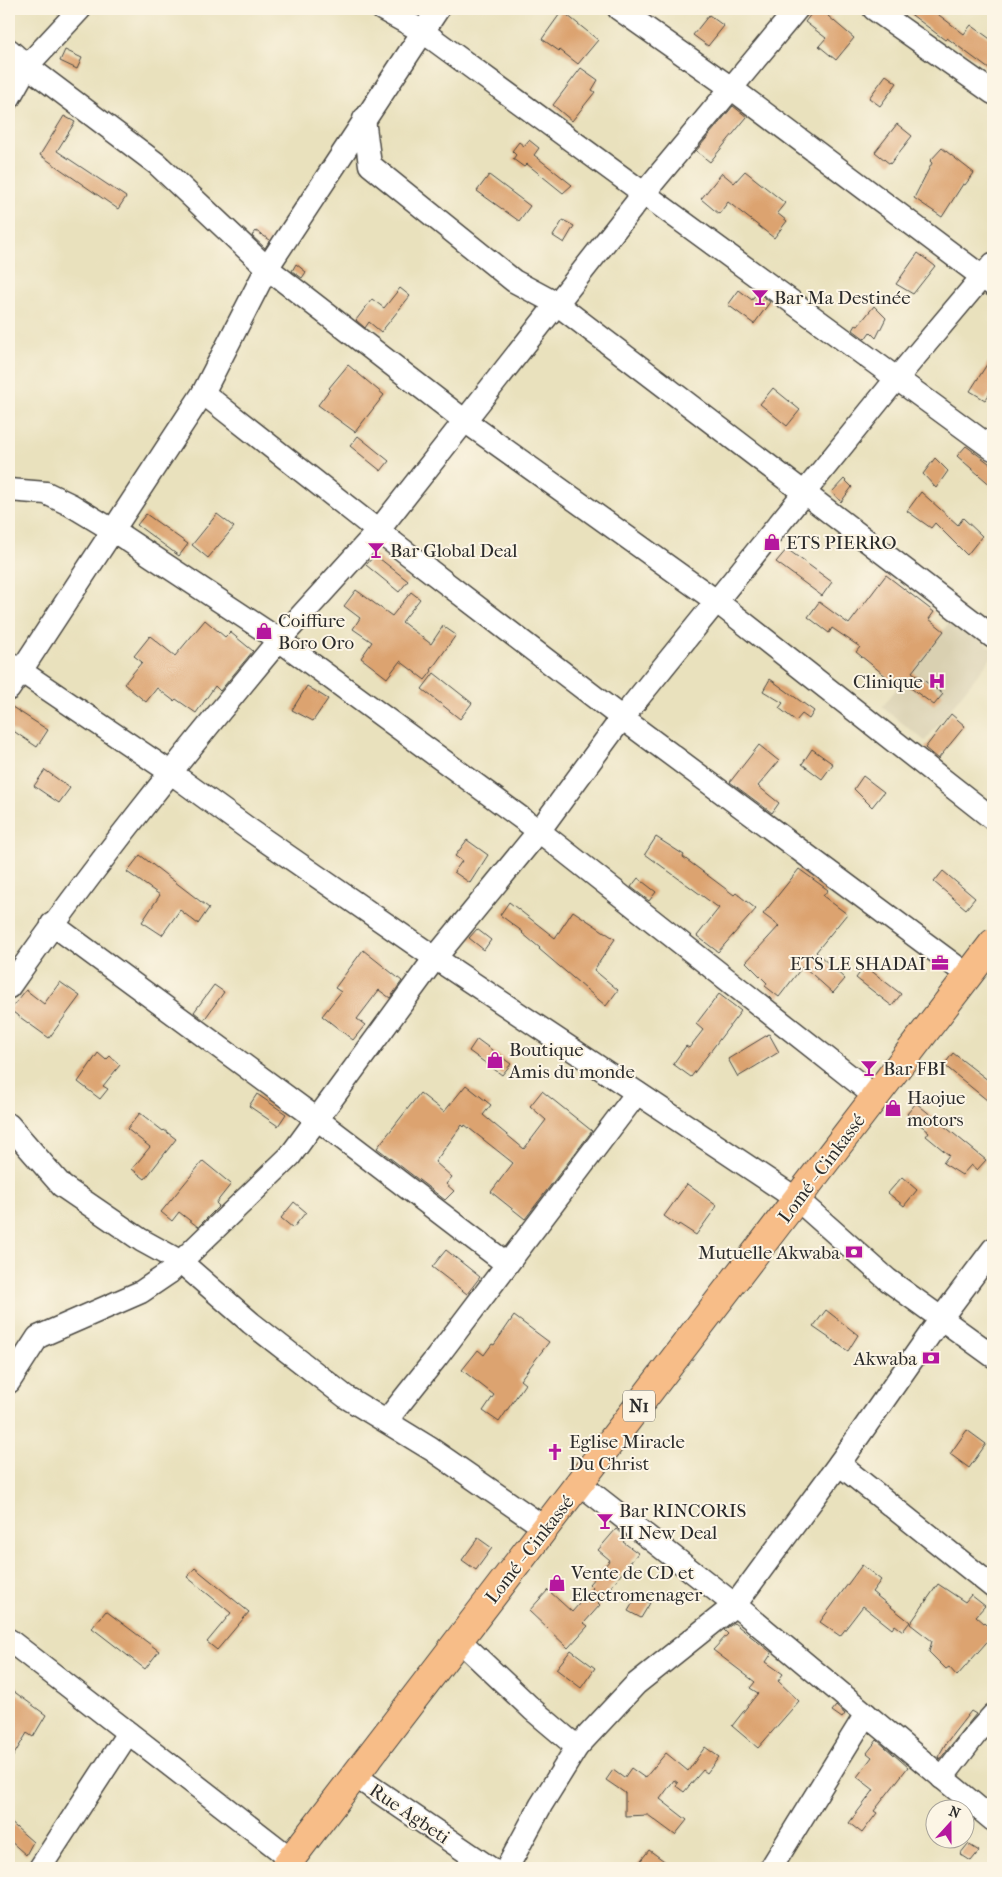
<svg xmlns="http://www.w3.org/2000/svg" width="1002" height="1877" font-family="'IM FELL French Canon',serif">
	<rect width="100%" height="100%" fill="#fcf5e5"/>
	<filter id="ink" filterUnits="userSpaceOnUse"><feTurbulence type="fractalNoise" baseFrequency=".02" numOctaves="2"/><feDisplacementMap in="SourceGraphic" scale="10" xChannelSelector="R" yChannelSelector="G"/><feConvolveMatrix kernelMatrix="1 2 1 2 8 2 1 2 1" color-interpolation-filters="sRGB"/></filter>
	<filter id="wash" filterUnits="userSpaceOnUse"><feTurbulence type="fractalNoise" baseFrequency=".0096" numOctaves="4" result="noise"/><feDisplacementMap in="SourceGraphic" scale="20" xChannelSelector="R" yChannelSelector="G"/><feGaussianBlur stdDeviation="1.12" result="paint"/><feColorMatrix in="noise" values="0 0 0 0 0 0 0 0 0 0 0 0 0 0 0 0 0 1.4 0 .05"/><feComposite in="paint" operator="in"/></filter>
	<g filter="url(#wash)">
		<rect width="100%" height="100%" fill="#e9e1bd"/>
		<path fill="#d9d0b1" d="M953 618 993 650V655L925 741 882 707Z"/>
		<g id="blocks">
			<g fill="#dca36f">
				<path d="M815 9H834L828 16 854 38 836 60 819 46 826 38 805 22Z"/>
				<path d="M904 9H931L964 34 971 25 993 41V72L947 38 945 40Z"/>
				<path d="M562 11 598 40 578 64 560 50 559 51 542 39Z"/>
				<path d="M709 15 724 26 708 46 693 35Z"/>
				<path d="M65 50 82 58 77 69 60 61Z"/>
				<path d="M581 68 598 80 592 90 595 92 572 121 553 105Z"/>
				<path d="M886 75 897 83 880 106 869 98Z"/>
				<path d="M733 106 747 117 710 162 696 151Z"/>
				<path d="M64 116 75 122 57 151 126 197 118 209 40 155Z"/>
				<path d="M897 124 912 136 890 164 875 152Z"/>
				<path d="M529 140 539 148 534 155 572 185 563 193 527 164 524 167 513 159 516 155 512 151 519 142 524 146Z"/>
				<path d="M942 148 974 173 965 185 963 184 942 217 914 198 932 163 930 161Z"/>
				<path d="M745 171 785 203 777 213 787 221 774 238 728 202 719 214 701 199 722 173 734 183Z"/>
				<path d="M489 175 530 206 519 221 477 191Z"/>
				<path d="M563 220 574 226 564 243 553 236Z"/>
				<path d="M256 231 270 240 265 248 252 236Z"/>
				<path d="M918 253 935 266 913 294 896 284Z"/>
				<path d="M296 264 306 272 302 278 292 271Z"/>
				<path d="M400 288 410 296 381 332 369 322 365 328 356 320 372 299 384 308Z"/>
				<path d="M739 290 752 300 757 292 770 302 754 324 728 305Z"/>
				<path d="M874 306 886 318 876 338 870 332 865 339 853 330 856 325 858 326Z"/>
				<path d="M993 355V390L985 400 970 391Z"/>
				<path d="M348 365 384 395 355 432 318 405 330 389 329 388Z"/>
				<path d="M773 388 800 410 787 426 760 404Z"/>
				<path d="M358 436 389 461 381 471 350 446Z"/>
				<path d="M966 446 993 466V487L957 456Z"/>
				<path d="M935 458 948 471 936 488 923 474Z"/>
				<path d="M844 479 852 487 841 502 832 492Z"/>
				<path d="M921 492 958 525 963 518 982 536 967 555 935 523 931 528 907 511Z"/>
				<path d="M146 514 188 544 179 556 137 525Z"/>
				<path d="M217 514 234 527 208 558 192 545Z"/>
				<path d="M787 549 832 582 822 596 776 562Z"/>
				<path d="M375 555 408 581 399 592 366 565Z"/>
				<path d="M886 575 934 612 929 619 944 631 912 672 943 694 934 705 901 681 898 686 856 652 860 647 832 628 829 633 808 617 819 602 849 624Z"/>
				<path d="M356 590 392 616 411 592 420 599 402 622 431 644 443 626 456 635 431 670 432 671 425 680 400 661 387 678 361 658 372 642 353 629 360 618 344 606Z"/>
				<path d="M205 620 225 637 230 632 253 651 220 691 215 686 196 713 176 699 174 701 157 688 146 702 124 684 142 662 134 656 150 636 175 656Z"/>
				<path d="M434 673 472 703 460 719 422 689Z"/>
				<path d="M770 679 814 711 809 719 802 714 796 721 779 708 783 703 763 691Z"/>
				<path d="M307 686 328 699 313 721 292 710Z"/>
				<path d="M9 705 48 730 37 747 9 728Z"/>
				<path d="M951 714 965 726 938 759 925 748Z"/>
				<path d="M759 745 779 761 758 786 779 803 772 813 730 782Z"/>
				<path d="M812 749 833 764 822 779 802 764Z"/>
				<path d="M45 770 70 788 59 803 34 786Z"/>
				<path d="M863 776 884 792 872 807 854 789Z"/>
				<path d="M656 837 684 855 683 857 734 895 736 893 756 909 718 952 697 936 719 908 645 854Z"/>
				<path d="M467 840 488 855 470 883 454 872 462 861 455 856Z"/>
				<path d="M140 855 209 908 198 924 180 910 162 935 142 922 160 895 127 872Z"/>
				<path d="M799 869 828 890 823 896 847 914 816 952 845 979 833 993 803 966 779 997 765 986 767 983 746 962 779 926 763 914Z"/>
				<path d="M943 871 975 898 966 909 934 882Z"/>
				<path d="M638 878 656 892 649 901 631 887Z"/>
				<path d="M509 902 555 938 573 911 615 939 594 970 618 990 606 1006 539 949 540 948 522 933 523 932 500 915Z"/>
				<path d="M477 929 491 940 484 950 469 938Z"/>
				<path d="M363 950 402 981 390 998 379 990 357 1019 365 1025 353 1040 322 1016 341 992 335 988Z"/>
				<path d="M865 966 901 994 892 1006 856 978Z"/>
				<path d="M60 982 80 996 49 1038 10 1010 26 990 44 1004Z"/>
				<path d="M214 985 224 992 204 1020 194 1012Z"/>
				<path d="M719 994 741 1011 691 1077 673 1064 686 1046 689 1048 703 1030 696 1024Z"/>
				<path d="M769 1034 779 1052 738 1077 728 1059Z"/>
				<path d="M477 1039 511 1064 502 1075 469 1051Z"/>
				<path d="M98 1053 106 1060 110 1056 120 1065 103 1086 108 1089 100 1099 78 1082Z"/>
				<path d="M953 1053 993 1084V1105L944 1065Z"/>
				<path d="M466 1085 491 1105 483 1115 524 1149 546 1120 530 1106 542 1091 592 1131 525 1219 491 1192 513 1163 465 1125 464 1127 462 1125 435 1162 452 1177 446 1184 454 1191 445 1200 377 1148 420 1093 444 1112Z"/>
				<path d="M257 1094 286 1114 278 1126 249 1106Z"/>
				<path d="M916 1103 986 1160 977 1170 971 1165 962 1175 943 1163 949 1155 926 1136 929 1132 907 1114Z"/>
				<path d="M140 1113 163 1131 164 1130 176 1139 145 1179 132 1169 150 1147 127 1129Z"/>
				<path d="M203 1161 231 1184 216 1203 219 1206 198 1227 179 1212 172 1221 161 1212Z"/>
				<path d="M902 1177 917 1190 904 1206 888 1193Z"/>
				<path d="M687 1184 717 1206 696 1235 679 1224 678 1226 664 1216Z"/>
				<path d="M294 1202 306 1212 293 1228 281 1218Z"/>
				<path d="M446 1250 480 1277 467 1294 432 1267Z"/>
				<path d="M826 1310 858 1335 848 1351 813 1327Z"/>
				<path d="M514 1316 549 1342 520 1380 525 1384 499 1422 483 1411 494 1395 462 1370 478 1350 484 1355 492 1344 494 1345Z"/>
				<path d="M967 1430 986 1444 969 1468 950 1454Z"/>
				<path d="M616 1529 627 1537 623 1542 638 1553 598 1603 600 1605 584 1623 588 1626 568 1648 529 1611 548 1590 572 1612 593 1588 589 1584 610 1560 598 1550Z"/>
				<path d="M478 1538 492 1548 476 1570 462 1560Z"/>
				<path d="M862 1565 881 1580 872 1592 910 1622 903 1631 895 1625 892 1629 863 1606 840 1636 820 1622Z"/>
				<path d="M195 1568 249 1612 217 1650 207 1642 231 1613 187 1577Z"/>
				<path d="M938 1584 965 1602 971 1595 985 1606 976 1616 993 1631V1635L957 1676 949 1667 946 1669 929 1652 932 1641 910 1624Z"/>
				<path d="M637 1596 650 1603 641 1618 628 1611Z"/>
				<path d="M106 1611 159 1651 145 1669 92 1628Z"/>
				<path d="M734 1623 772 1653 766 1662 783 1674 778 1681 799 1701 758 1748 732 1726 758 1693 750 1688 755 1682 713 1650 728 1634 724 1630Z"/>
				<path d="M571 1650 595 1668 581 1688 556 1669Z"/>
				<path d="M9 1688 46 1715 33 1737 27 1733 9 1763Z"/>
				<path d="M836 1706 845 1714 842 1718 832 1711Z"/>
				<path d="M971 1711 976 1714 940 1759 938 1757 946 1743Z"/>
				<path d="M877 1740 908 1767 874 1811 877 1813 862 1833 849 1823 874 1790 857 1777 872 1757 867 1753Z"/>
				<path d="M705 1747 719 1757 707 1773 703 1770 684 1792 676 1786 678 1783 674 1780 660 1799 687 1820 675 1835 648 1815 625 1816V1793L606 1780 613 1770 624 1778 631 1768 645 1778 666 1753 688 1771Z"/>
				<path d="M9 1821 33 1842 26 1855 9 1840Z"/>
				<path d="M968 1844 979 1851 971 1861 960 1854Z"/>
				<path d="M649 1850 674 1868H635Z"/>
			</g>
		</g>
	</g>
	<g filter="url(#ink)">
		<use href="#blocks" fill-opacity="0" stroke="#484641" stroke-width="1"/>
		<g fill="none" stroke-linecap="round" stroke-linejoin="round">
			<g stroke="#484641" stroke-width="25">
				<g id="minor">
					<path d="M382 9 422 31 993 449"/>
					<path d="M619 9 731 88 993 285"/>
					<path d="M797 9 644 193 378 531 279 640 539 831 876 1097"/>
					<path d="M874 9 993 93"/>
					<path d="M9 50 27 66 157 164 267 268 465 421 716 601 993 819"/>
					<path d="M9 98 27 66 80 9"/>
					<path d="M364 119 370 165 514 281 557 304 993 637"/>
					<path d="M203 393 378 531 622 718 969 976"/>
					<path d="M9 490 46 493 71 505 114 531 279 640C185 753 93 867 9 987"/>
					<path d="M9 663 170 772 250 830 435 958 798 1200 888 1280 993 1356"/>
					<path d="M9 689 203 393 267 268 438 9"/>
					<path d="M52 924 317 1119 507 1264"/>
					<path d="M9 1125 62 1186 141 1240 181 1262 251 1323 346 1397 431 1449 545 1528"/>
					<path d="M9 1382 38 1337 141 1292 169 1273 290 1156 435 958 539 831 622 718 897 378 993 264"/>
					<path d="M386 1421 437 1357 637 1093"/>
					<path d="M839 1464 993 1587"/>
					<path d="M579 1483 735 1605 993 1820"/>
					<path d="M9 1640 291 1859"/>
					<path d="M459 1640 533 1710 577 1747"/>
					<path d="M355 1776 490 1868"/>
					<path d="M942 1778 975 1735 993 1715"/>
					<path d="M40 1868 128 1733"/>
					<path d="M507 1868 541 1805 577 1747 636 1684 735 1605 839 1464 942 1317 993 1249"/>
					<path d="M771 1868 866 1714"/>
				</g>
			</g>
			<g stroke="#484641" stroke-width="30">
				<path id="highway" d="M284 1868 993 943"/>
			</g>
			<use href="#minor" stroke="#fff" stroke-width="22"/>
			<use href="#highway" stroke="#f7bd88" stroke-width="28"/>
		</g>
	</g>
	<defs>
		<g id="bar-bare" transform="scale(1.35)"><path d="M-6-5H6L.8 .8V4.5H3.5V6h-7V4.5H-.8V.8Z" fill="#b5179e" stroke="#fcf5e5" stroke-width="2.5" paint-order="stroke"/></g>
		<g id="shop-bare" transform="scale(1.35)"><path d="M-5-2.5h2.3a2.7 3.5 0 0 1 5.4 0H5L5.5 6h-11ZM-1.5-2.5h3a1.5 2.3 0 0 0-3 0Z" fill="#b5179e" stroke="#fcf5e5" stroke-width="2.5" paint-order="stroke"/></g>
		<g id="hospital-bare" transform="scale(1.35)"><path d="M-5-5h3v3.5h4V-5h3V5h-3V1.5h-4V5h-3Z" fill="#b5179e" stroke="#fcf5e5" stroke-width="2.5" paint-order="stroke"/></g>
		<g id="office-bare" transform="scale(1.35)"><path d="M-6-3h4V-5.5h4V-3h4V5H-6ZM-1-4.5V-3h2v-1.5ZM-6 0V1H6V0Z" fill="#b5179e" stroke="#fcf5e5" stroke-width="2.5" paint-order="stroke"/></g>
		<g id="bank-bare" transform="scale(1.35)"><path d="M-6-4H6V4H-6ZM0-2.3a2.3 2.3 0 1 0 0 4.6a2.3 2.3 0 1 0 0-4.6Z" fill="#b5179e" stroke="#fcf5e5" stroke-width="2.5" paint-order="stroke"/></g>
		<g id="church-bare" transform="scale(1.35)"><path d="M-1.2-6h2.4v3.5h3.3v2.4h-3.3V6h-2.4V-.1h-3.3v-2.4h3.3Z" fill="#b5179e" stroke="#fcf5e5" stroke-width="2.5" paint-order="stroke"/></g>
	</defs>
	<g fill-rule="evenodd">
		<use href="#bar-bare" x="760" y="297"/>
		<use href="#shop-bare" x="772" y="542"/>
		<use href="#bar-bare" x="376" y="550"/>
		<use href="#shop-bare" x="264" y="631"/>
		<use href="#hospital-bare" x="937" y="681"/>
		<use href="#office-bare" x="940" y="963"/>
		<use href="#shop-bare" x="495" y="1060"/>
		<use href="#bar-bare" x="869" y="1068"/>
		<use href="#shop-bare" x="893" y="1108"/>
		<use href="#bank-bare" x="854" y="1252"/>
		<use href="#bank-bare" x="931" y="1358"/>
		<use href="#church-bare" x="555" y="1452"/>
		<use href="#bar-bare" x="605" y="1521"/>
		<use href="#shop-bare" x="557" y="1583"/>
	</g>
	<g text-anchor="middle" stroke-width="4" stroke-linejoin="round" paint-order="stroke">
		<rect fill="#fcf5e5" stroke="#6a6863" stroke-width="1" x="623" y="1390.5" width="32" height="31" rx="4"/>
		<g font-size="18" font-weight="bold" fill="#2b2b2b">
			<text x="639" y="1412">N1</text>
		</g>
		<g font-size="19" fill="#2b2b2b" stroke="#fcf5e5" text-anchor="start">
			<text x="774" y="304">Bar Ma Destinée</text>
			<text x="786" y="549">ETS PIERRO</text>
			<text x="390" y="557">Bar Global Deal</text>
			<text x="278" y="627">Coiffure<tspan x="278" dy="22">Boro Oro</tspan></text>
			<text x="923" y="688" text-anchor="end">Clinique</text>
			<text x="926" y="970" text-anchor="end">ETS LE SHADAI</text>
			<text x="509" y="1056">Boutique<tspan x="509" dy="22">Amis du monde</tspan></text>
			<text x="883" y="1075">Bar FBI</text>
			<text x="907" y="1104">Haojue<tspan x="907" dy="22">motors</tspan></text>
			<text x="840" y="1259" text-anchor="end">Mutuelle Akwaba</text>
			<text x="917" y="1365" text-anchor="end">Akwaba</text>
			<text x="569" y="1448">Eglise Miracle<tspan x="569" dy="22">Du Christ</tspan></text>
			<text x="619" y="1517">Bar RINCORIS<tspan x="619" dy="22">II New Deal</tspan></text>
			<text x="571" y="1579">Vente de CD et<tspan x="571" dy="22">Electromenager</tspan></text>
		</g>
		<g font-size="19" fill="#2b2b2b" stroke="#fcf5e5">
			<text transform="translate(821 1168) rotate(-53)" y="7">Lomé - Cinkassé</text>
			<text transform="translate(529 1549) rotate(-52)" y="7">Lomé - Cinkassé</text>
			<text transform="translate(410 1813) rotate(34)" y="7">Rue Agbeti</text>
		</g>
	</g>
	<rect width="1002" height="1877" fill="none" stroke="#fcf5e5" stroke-width="30"/>
	<g transform="translate(950 1824) rotate(21)"><circle r="24" fill="#fcf5e5" stroke="#a8a49b"/>
	<path d="M0-4L9 19L0 12L-9 19Z" fill="#b5179e"/>
	<text y="-8" font-size="14" font-weight="bold" text-anchor="middle" fill="#2b2b2b">N</text>
	</g>
</svg>
